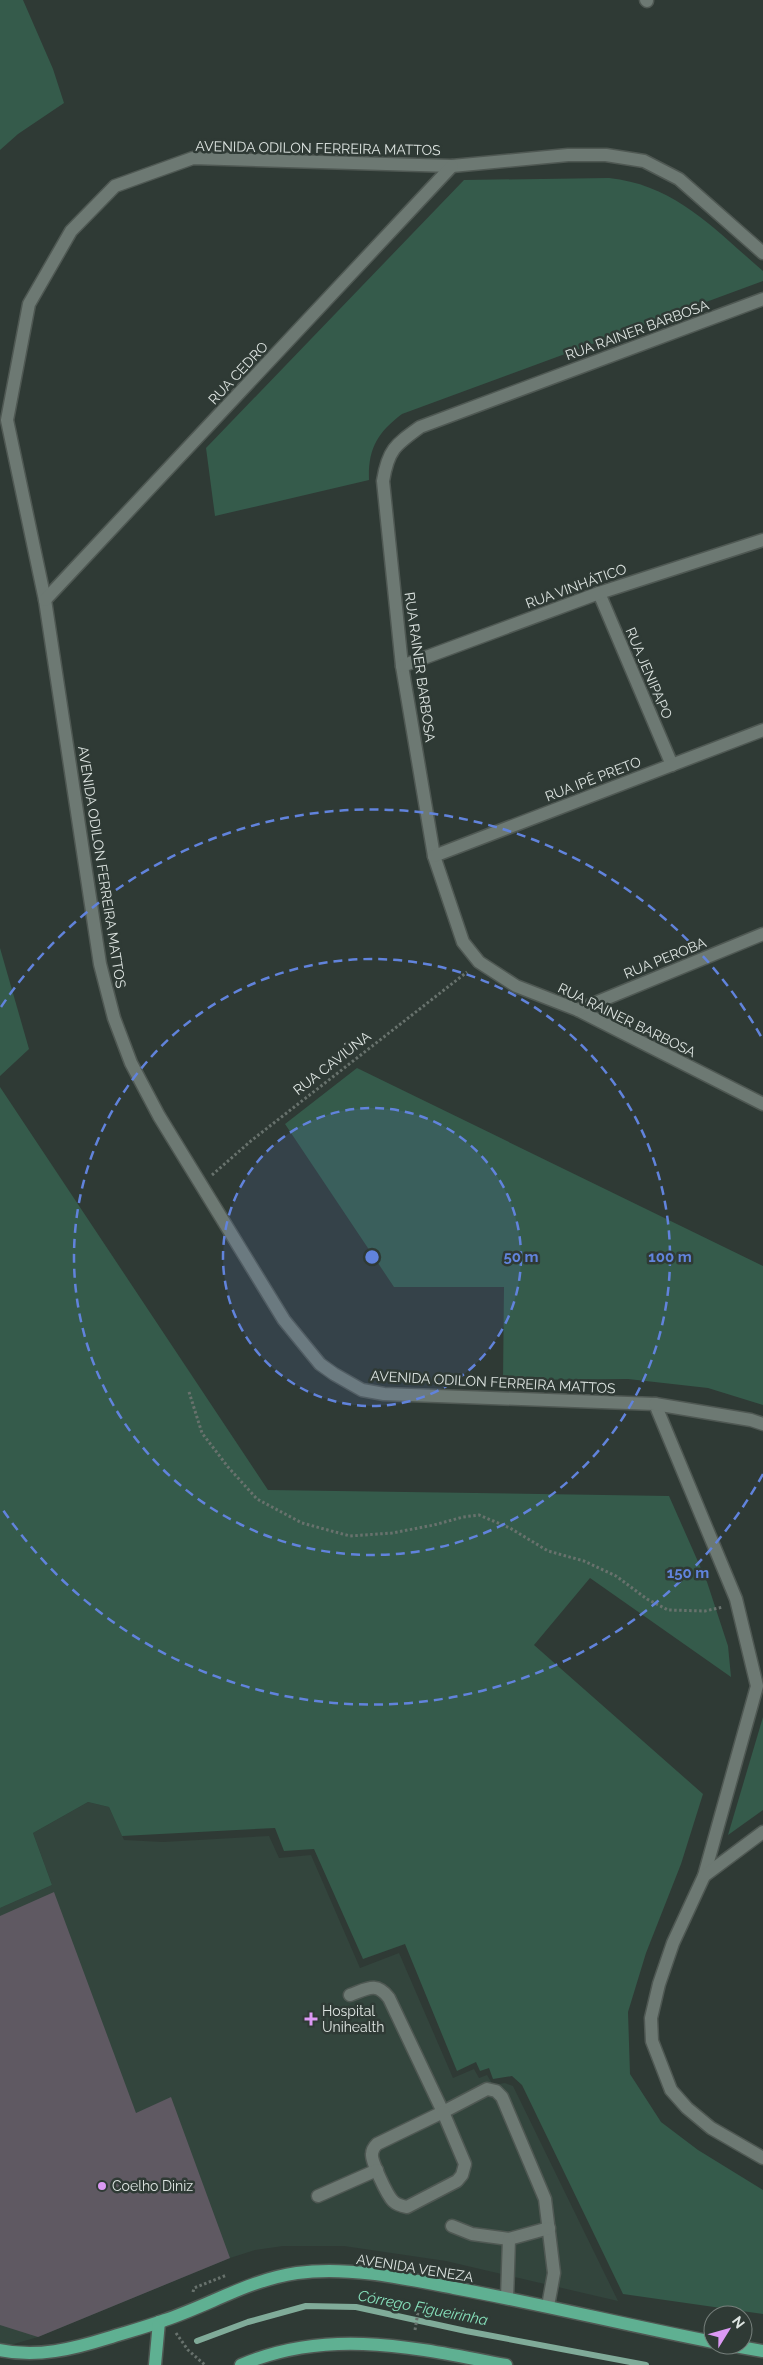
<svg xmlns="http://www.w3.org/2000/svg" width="763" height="2365" font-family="Raleway,sans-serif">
	<rect width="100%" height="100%" fill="#2f3a35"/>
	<path fill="#33453d" d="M88 1802 109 1807 124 1840 163 1842 269 1836 279 1858 311 1855 360 1968 399 1953 453 2078 474 2069 479 2078 487 2075 493 2085 505 2083 513 2086 618 2301 446 2261 344 2246H283L255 2250 230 2258 38 2337 0 2348V1908L52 1885 33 1833Z"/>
	<g fill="#355b4b">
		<path d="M0 0H23L53 69 64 103 18 134 0 150Z"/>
		<path d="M609 178C676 185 715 230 763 271V281L402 414C377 433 368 449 369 480L215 516 206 448 464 180Z"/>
		<path d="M0 948 29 1049 0 1076Z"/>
		<path d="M357 1068 763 1266V1405L708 1388 628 1379 503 1380 504 1287H394L285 1124Z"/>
		<path d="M0 1087 268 1490 669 1496 707 1582 728 1646 731 1677 590 1578 534 1645 703 1794 681 1864 646 1953 628 2012 630 2074 661 2122 698 2150 763 2190V2314L623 2294 522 2085 512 2076 493 2079 489 2068 480 2071 476 2062 457 2071 405 1944 363 1959 314 1849 284 1851 275 1828 122 1836 109 1807 88 1802 33 1833 52 1885 0 1908Z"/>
		<path d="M763 1717V1810L728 1835Z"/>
	</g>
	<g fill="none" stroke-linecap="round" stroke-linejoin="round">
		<path stroke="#80ab99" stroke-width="6" d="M197 2341 248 2322 306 2306 356 2307 466 2331 646 2365"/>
	</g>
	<path fill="#5f5962" d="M54 1892 136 2113 171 2097 230 2258 38 2337 0 2325V1916Z"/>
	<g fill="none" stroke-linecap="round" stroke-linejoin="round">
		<g stroke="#4f5853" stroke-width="15">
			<g id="minor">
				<path d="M646 0 647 1"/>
				<path d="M763 253 679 179 644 161 606 155H568L452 166 193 158 115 186 71 231 29 304 7 420 45 600 100 964 114 1018 131 1063 159 1116 284 1320 320 1364 334 1374 362 1390 384 1394 655 1404 736 1599 757 1686 704 1876 673 1943 659 1984 651 2018 652 2041 671 2090 687 2108 711 2128 763 2158"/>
				<path d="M763 299 420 427C395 445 388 450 383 481L402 666 434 856 463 942 479 962 516 986 578 1010 763 1104"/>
				<path d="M599 593 672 765"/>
				<path d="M45 600 452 166"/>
				<path d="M402 666 599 593 763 540"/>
				<path d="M434 856 763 730"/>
				<path d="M578 1010 763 934"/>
				<path d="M655 1404 751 1420 763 1424"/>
				<path d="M704 1876 763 1832"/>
				<path d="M350 1995C367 1989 376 1981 389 1998L443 2112 487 2089 496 2091 502 2097 545 2199 554 2273 548 2306"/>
				<path d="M443 2112 465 2164 462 2175 457 2181 407 2207C401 2206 397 2205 393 2201 387 2195 371 2161 372 2154 372 2150 375 2146 377 2144Z"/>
				<path d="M318 2196 377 2170"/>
				<path d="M452 2226 472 2234 509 2239 549 2228"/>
				<path d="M507 2298 509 2239"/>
			</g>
		</g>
		<g stroke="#4f5853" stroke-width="15">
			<g id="major">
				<path d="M729 2345 763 2351"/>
				<path d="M0 2350C37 2358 73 2349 108 2338 127 2332 146 2327 165 2320 210 2305 249 2280 297 2273 348 2266 403 2278 454 2288 541 2304 626 2325 713 2342"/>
				<path d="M155 2365 159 2322"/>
				<path d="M241 2365C329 2327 416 2348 506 2365"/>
			</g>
		</g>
		<g stroke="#68726d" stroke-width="3" stroke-dasharray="2.5 2.5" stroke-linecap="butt">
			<path d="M212 1175 252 1140 467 972"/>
			<path d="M189 1392 202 1433 228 1467 257 1499 302 1523 350 1536 392 1533 434 1525 463 1517 479 1515 510 1528 548 1551 584 1561 616 1576 647 1599 668 1610 705 1611 723 1607"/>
			<path d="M193 2292 194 2288 227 2275"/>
			<path d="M415 2330 420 2300"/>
			<path d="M176 2333 188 2350 205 2365"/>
		</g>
		<use href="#minor" stroke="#6d7973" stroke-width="12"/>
		<use href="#major" stroke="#5fb092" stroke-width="12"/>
	</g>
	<circle cx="372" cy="1257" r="149" fill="#6183dc" fill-opacity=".12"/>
	<g fill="none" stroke="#6183dc" stroke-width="2.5" stroke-dasharray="9 6">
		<circle cx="372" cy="1257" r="149"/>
		<circle cx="372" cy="1257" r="298"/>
		<path d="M763 1474A447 447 0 0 1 1 1507M1 1007A447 447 0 0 1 763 1040"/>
	</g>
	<g fill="#dc99f4" stroke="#2f3a35" stroke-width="2">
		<path d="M308.5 2011.5h5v5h5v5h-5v5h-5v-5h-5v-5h5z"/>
		<circle cx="102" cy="2186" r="5"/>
	</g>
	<g text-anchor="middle" stroke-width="5" stroke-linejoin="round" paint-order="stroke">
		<g font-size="14" fill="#dee5e2" stroke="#2f3a35">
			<text transform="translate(318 148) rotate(1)" y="5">AVENIDA ODILON FERREIRA MATTOS</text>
			<text transform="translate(637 330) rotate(-20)" y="5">RUA RAINER BARBOSA</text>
			<text transform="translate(238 373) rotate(-47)" y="5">RUA CEDRO</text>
			<text transform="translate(576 586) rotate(-20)" y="5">RUA VINHÁTICO</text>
			<text transform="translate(420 667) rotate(82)" y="5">RUA RAINER BARBOSA</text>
			<text transform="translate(649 673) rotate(67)" y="5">RUA JENIPAPO</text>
			<text transform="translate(593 779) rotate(-21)" y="5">RUA IPÊ PRETO</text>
			<text transform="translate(102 867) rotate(81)" y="5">AVENIDA ODILON FERREIRA MATTOS</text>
			<text transform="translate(665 958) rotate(-22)" y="5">RUA PEROBA</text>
			<text transform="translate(627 1020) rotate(26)" y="5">RUA RAINER BARBOSA</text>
			<text transform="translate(332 1063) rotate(-38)" y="5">RUA CAVIÚNA</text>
			<text transform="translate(493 1382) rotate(3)" y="5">AVENIDA ODILON FERREIRA MATTOS</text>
			<text transform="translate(415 2268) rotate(9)" y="5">AVENIDA VENEZA</text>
		</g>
		<g font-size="14" fill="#dee5e2" stroke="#2f3a35" text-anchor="start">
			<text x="322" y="2016">Hospital<tspan x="322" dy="16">Unihealth</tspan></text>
			<text x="112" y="2191">Coelho Diniz</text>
		</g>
		<g font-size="15" font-style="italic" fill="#86e0bb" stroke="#2f3a35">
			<text transform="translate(423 2308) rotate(11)" y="5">Córrego Figueirinha</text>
		</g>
	</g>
	<circle cx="372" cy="1257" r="8" fill="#6183dc" stroke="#2f3a35" stroke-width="2.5"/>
	<g font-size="15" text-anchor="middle" font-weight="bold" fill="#6183dc" stroke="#2f3a35" stroke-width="5" stroke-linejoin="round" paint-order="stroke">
		<text x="521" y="1262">50 m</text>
		<text x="670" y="1262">100 m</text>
		<text x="688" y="1578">150 m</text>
	</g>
	<g transform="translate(728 2330) rotate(53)"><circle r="24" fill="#2f3a35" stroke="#757e7a"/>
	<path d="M0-4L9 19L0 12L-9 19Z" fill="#dc99f4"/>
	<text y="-8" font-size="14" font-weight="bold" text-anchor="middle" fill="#dee5e2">N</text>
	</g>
</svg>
